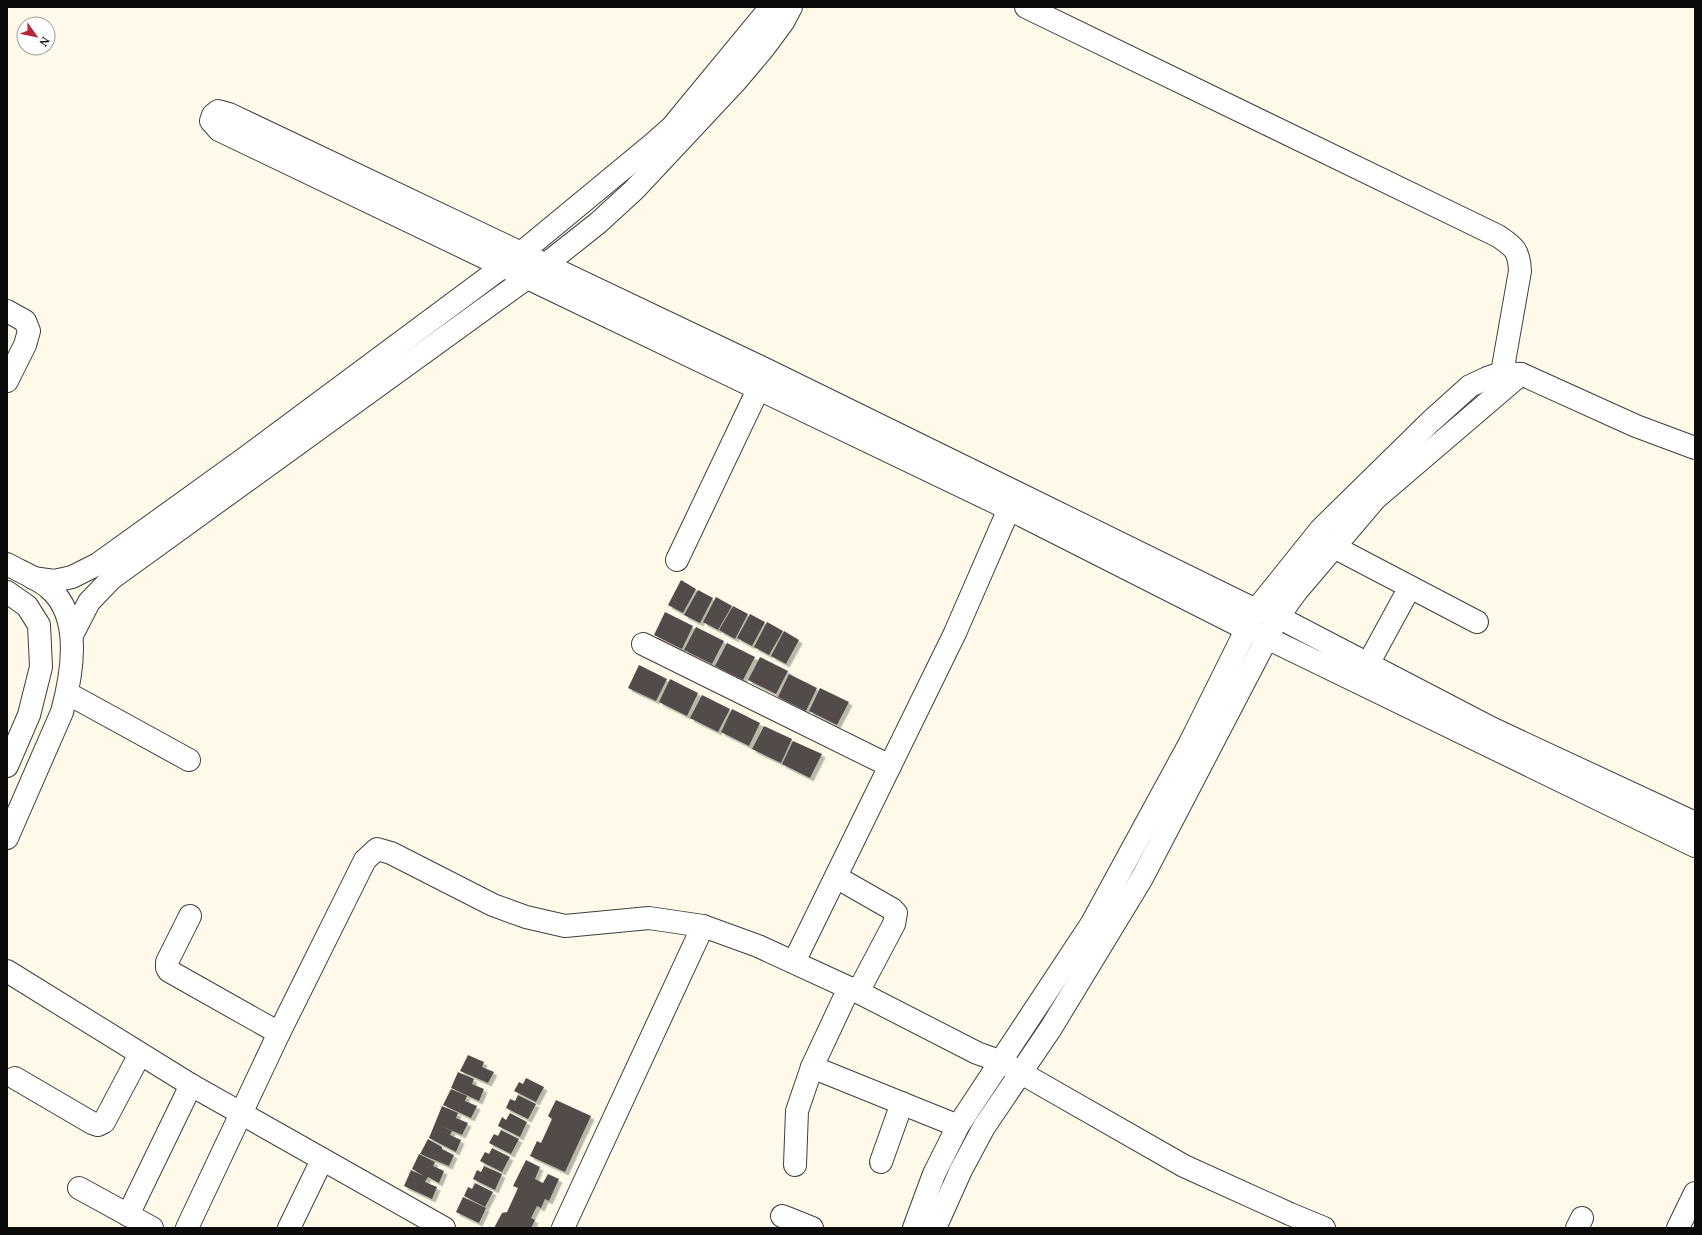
<svg xmlns="http://www.w3.org/2000/svg" width="1702" height="1235" font-family="'Noto Serif',serif">
	<defs>
		<filter id="shadow"><feDropShadow dx="3.5" dy="3.5" stdDeviation="0" flood-color="#0004"/></filter>
	</defs>
	<rect width="100%" height="100%" fill="#fef9e9"/>
	<g fill="#534b48" filter="url(#shadow)">
		<path d="M681 580 696 589 683 613 668 605Z"/>
		<path d="M698 590 713 598 700 623 684 615Z"/>
		<path d="M716 597 732 606 718 630 703 622Z"/>
		<path d="M733 606 748 614 735 639 719 630Z"/>
		<path d="M665 612 693 626 682 649 654 635Z"/>
		<path d="M750 614 765 622 752 646 737 638Z"/>
		<path d="M767 622 783 631 769 655 754 647Z"/>
		<path d="M696 627 724 641 712 664 684 650Z"/>
		<path d="M784 631 799 640 786 664 771 656Z"/>
		<path d="M727 643 755 657 743 680 715 666Z"/>
		<path d="M760 657 788 671 776 694 748 680Z"/>
		<path d="M639 665 667 679 656 701 628 688Z"/>
		<path d="M789 674 817 688 806 711 778 697Z"/>
		<path d="M670 679 698 693 687 716 659 702Z"/>
		<path d="M820 688 849 702 837 725 809 711Z"/>
		<path d="M702 695 730 709 718 732 690 718Z"/>
		<path d="M732 709 760 723 749 746 721 732Z"/>
		<path d="M764 726 792 739 781 763 752 749Z"/>
		<path d="M793 741 822 754 810 778 782 764Z"/>
		<path d="M468 1055 484 1062 482 1067 494 1072 488 1083 460 1071Z"/>
		<path d="M458 1072 474 1079 472 1084 484 1089 479 1101 451 1088Z"/>
		<path d="M526 1078 544 1087 536 1102 514 1091 519 1082 523 1084Z"/>
		<path d="M451 1089 467 1096 465 1101 477 1106 471 1118 443 1105Z"/>
		<path d="M518 1095 536 1104 528 1119 506 1108 510 1099 515 1101Z"/>
		<path d="M556 1100 591 1116 565 1172 530 1156 537 1141 541 1143 552 1119 548 1116Z"/>
		<path d="M442 1106 458 1113 456 1118 468 1123 462 1135 439 1125 452 1131 450 1135 461 1140 456 1152 429 1138Z"/>
		<path d="M510 1113 527 1122 520 1137 498 1126 502 1117 506 1120Z"/>
		<path d="M501 1130 519 1139 511 1154 489 1143 494 1134 498 1136Z"/>
		<path d="M428 1139 442 1147V1149L454 1155 449 1166 420 1154Z"/>
		<path d="M492 1148 510 1157 502 1172 480 1161 485 1152 489 1154Z"/>
		<path d="M419 1154 435 1162 433 1166 444 1171 439 1183 428 1177 425 1182 437 1187 432 1199 404 1186 411 1170 424 1176 412 1169Z"/>
		<path d="M526 1160 540 1167 535 1179 543 1183 548 1174 559 1179 549 1201 545 1199 541 1208 537 1206 531 1218 535 1220 531 1228H494L502 1213 507 1212 518 1188 513 1186Z"/>
		<path d="M484 1166 502 1174 495 1190 473 1179 477 1170 481 1172Z"/>
		<path d="M475 1183 493 1192 485 1207 464 1196 468 1187 472 1189Z"/>
		<path d="M463 1197 486 1208 479 1223 456 1212Z"/>
	</g>
	<g fill="none" stroke-linecap="round" stroke-linejoin="round">
		<g stroke="#3e3e3e" stroke-width="24">
			<g id="minor">
				<path d="M1026 7 1498 236C1514 247 1519 250 1520 271L1502 373"/>
				<path d="M7 311 25 321 29 331 25 345 7 381"/>
				<path d="M1334 547 1477 622"/>
				<path d="M677 560 765 375"/>
				<path d="M7 564C19 571 39 579 49 588 83 617 72 675 62 712L7 838"/>
				<path d="M33 578 54 581 72 577 98 564 248 456 521 253 654 143 672 127 771 7"/>
				<path d="M7 592 27 606 39 625 41 667 29 715 7 766"/>
				<path d="M72 635 89 602 112 578 545 265 598 223 634 190 736 81 763 49 783 22 791 7"/>
				<path d="M643 644 890 766"/>
				<path d="M1368 664 1410 587"/>
				<path d="M67 693 189 760"/>
				<path d="M1695 823 1491 728 1278 617 1256 610 767 370 229 114 218 111 213 115 211 121 219 130 1009 509 1246 629 1267 638 1695 846"/>
				<path d="M836 877 892 909 896 913 894 924 858 992"/>
				<path d="M190 916 167 962V968L169 971 279 1033"/>
				<path d="M794 962 955 633 1015 495"/>
				<path d="M7 971 191 1085 444 1228"/>
				<path d="M812 1067 958 1126"/>
				<path d="M15 1078 92 1123 98 1125 104 1122 140 1054"/>
				<path d="M881 1162 902 1103"/>
				<path d="M795 1165 797 1111 812 1067 849 988"/>
				<path d="M79 1188 152 1228"/>
				<path d="M128 1215 191 1085"/>
				<path d="M782 1216 812 1228"/>
				<path d="M187 1228 279 1033 365 860 377 849 391 853 493 905 526 917 565 926 649 918 703 926 758 946 858 992 977 1053 1002 1062 1184 1166 1290 1214 1324 1228"/>
				<path d="M289 1228 322 1160"/>
				<path d="M563 1228 703 926"/>
				<path d="M914 1228 934 1174 958 1126 1092 923 1190 743 1256 610 1321 529 1430 422 1470 386 1487 378 1502 373 1521 374 1636 426 1695 448"/>
				<path d="M935 1228 961 1170 984 1127 1051 1028 1142 878 1278 617 1296 592 1375 499 1521 374"/>
				<path d="M1577 1228 1582 1218"/>
				<path d="M1678 1228 1695 1193"/>
			</g>
		</g>
		<use href="#minor" stroke="#fff" stroke-width="22"/>
	</g>
	<rect width="1702" height="1235" fill="none" stroke="#0b0b0b" stroke-width="16"/>
	<g transform="translate(36 36) rotate(123)"><circle r="19" fill="#ffffff" stroke="#9d9d9d"/>
	<path d="M0-3L7 15L0 10L-7 15Z" fill="#b52837"/>
	<text y="-6" font-size="11" font-weight="bold" text-anchor="middle" fill="#0b0b0b">N</text>
	</g>
</svg>
